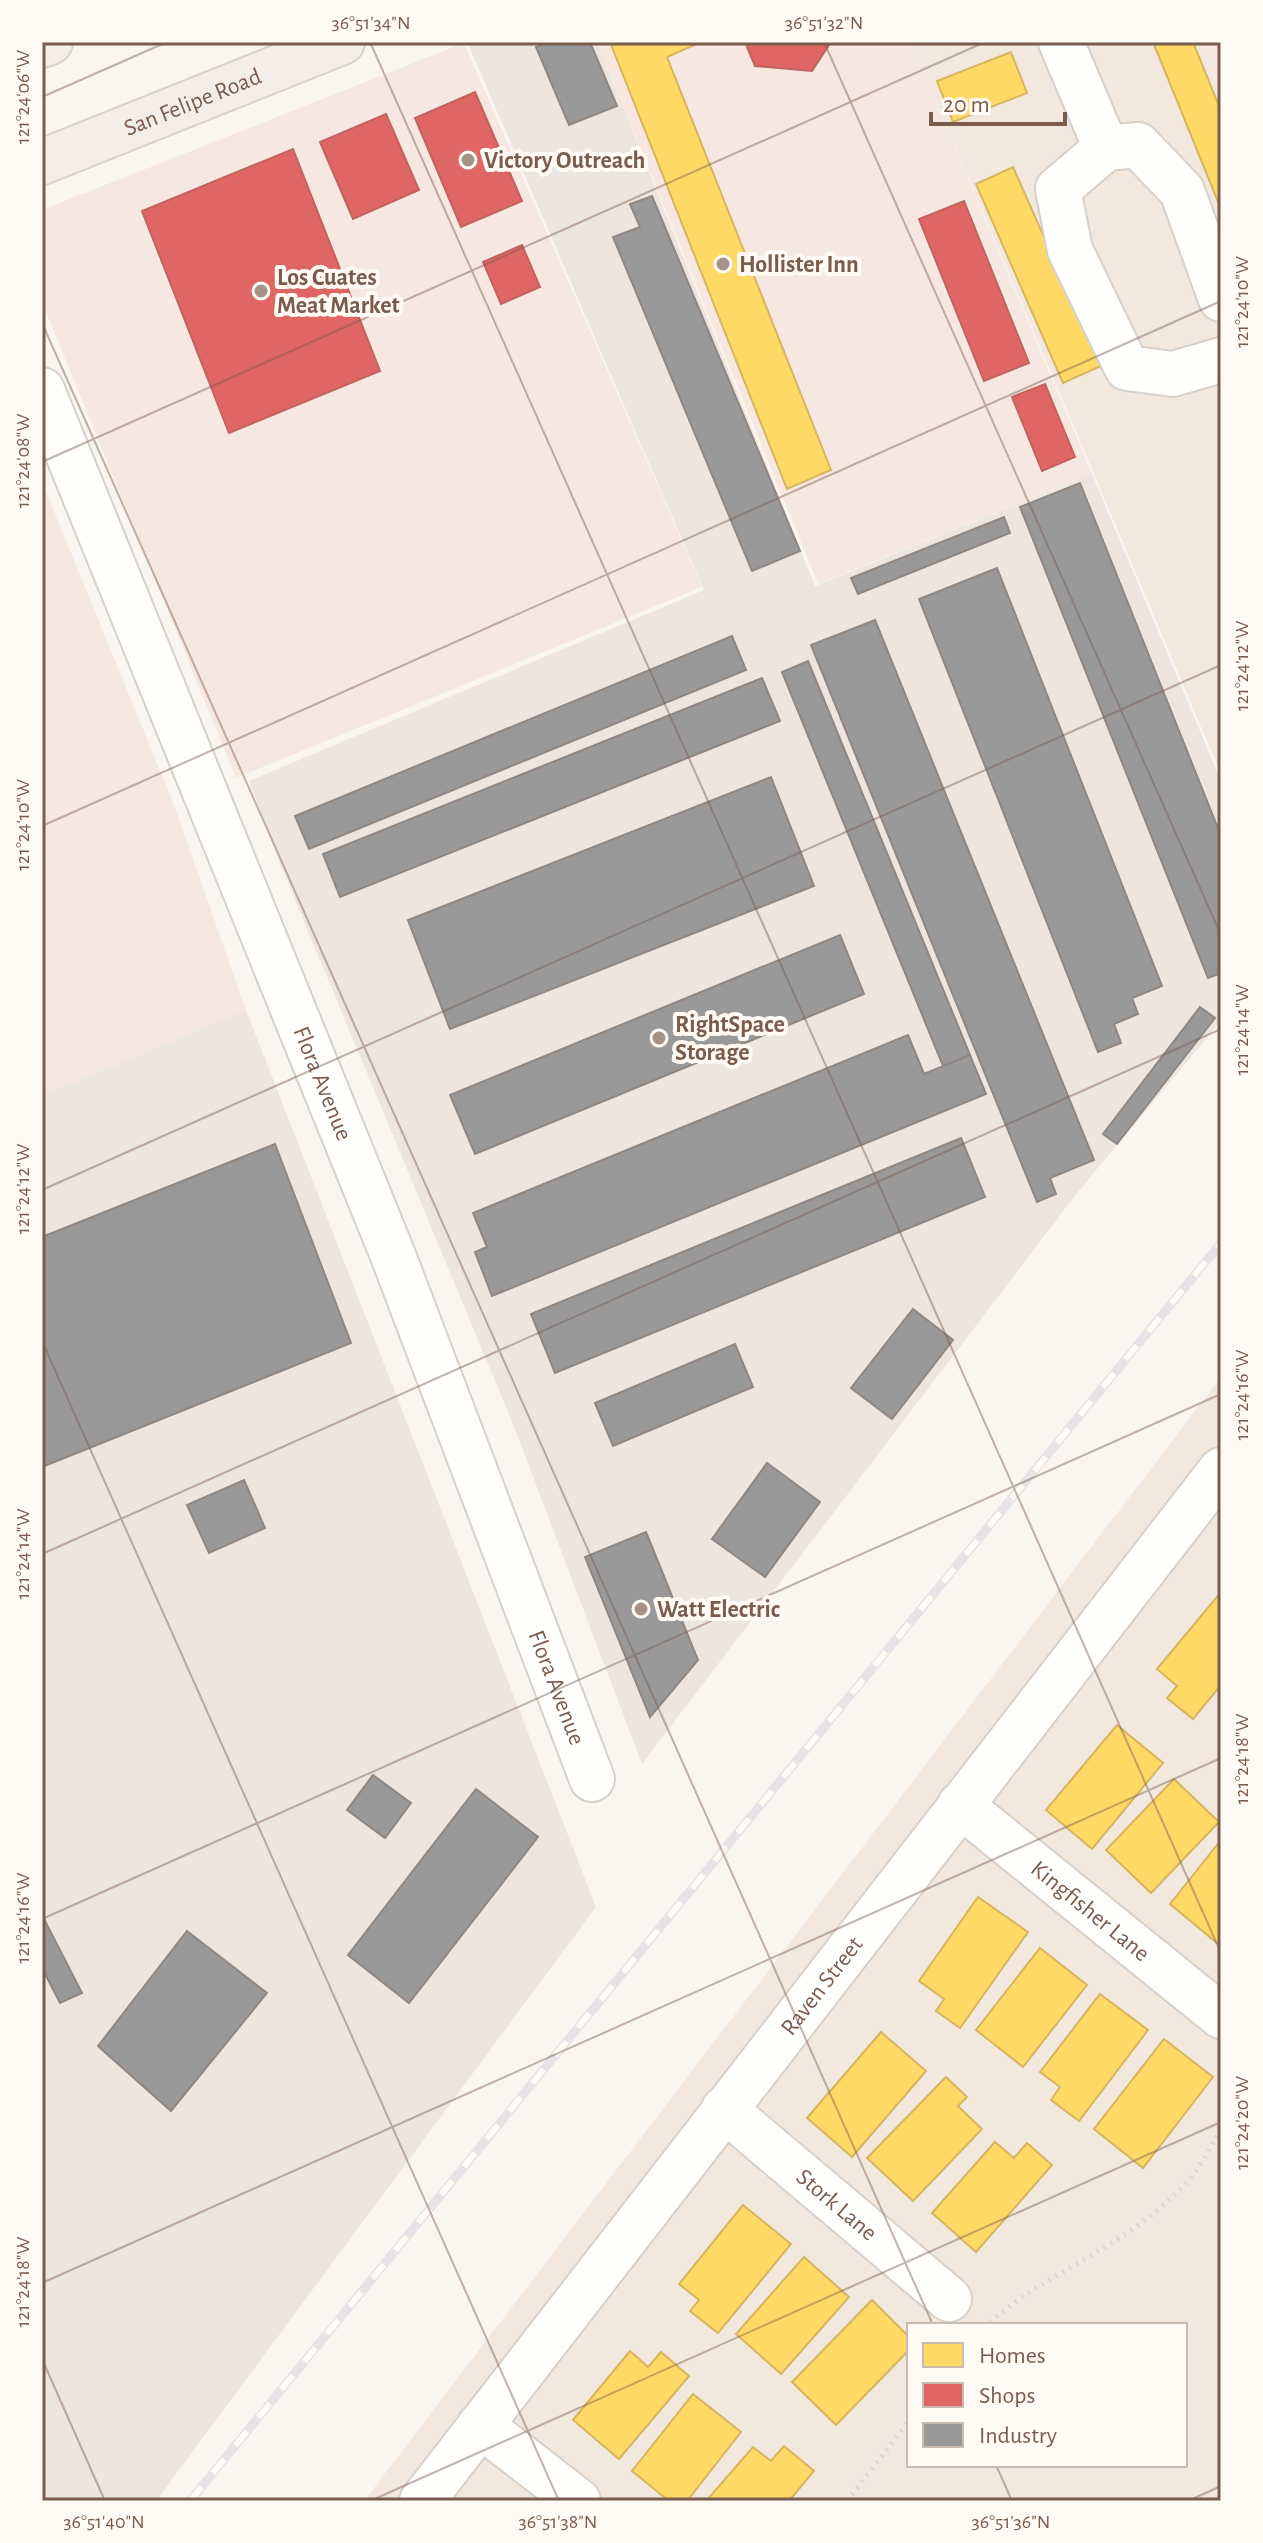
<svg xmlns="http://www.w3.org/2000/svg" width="1263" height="2543" font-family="'Alegreya Sans',sans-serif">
	<rect width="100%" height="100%" fill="#f9f5f0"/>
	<g fill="#f2e8de" fill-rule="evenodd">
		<path d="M911 42H1198L1221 97V774Z"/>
		<path d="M1221 1377V2501H364ZM909 2325H1185V2465H909Z"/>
	</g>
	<g fill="#f6e8e1">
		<path d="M597 42H911L1092 474 818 584Z"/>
		<path d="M1198 42H1221V97Z"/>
		<path d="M464 43 702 587 236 778 42 302V210Z"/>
		<path d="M42 482 174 805 246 1010 42 1096Z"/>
	</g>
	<g fill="#ede5e0">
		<path d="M467 42H597L815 586 1092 474 1221 781V1021L1077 1193 642 1764 513 1424 281 866 249 781 704 590Z"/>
		<path d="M246 1010 596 1907 156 2501H42V1096Z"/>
	</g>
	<g fill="#ffd966" stroke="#d7b45e" stroke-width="2">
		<path d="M610 42H701L667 57 831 470 787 489Z"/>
		<path d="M1153 42H1193L1221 111V209Z"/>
		<path d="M1011 52 1027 93 953 122 937 81Z"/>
		<path d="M1013 167 1101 366 1063 383 976 184Z"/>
		<path d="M1221 1592V1685L1193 1719 1167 1698 1177 1686 1157 1669Z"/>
		<path d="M1117 1725 1163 1763 1092 1849 1046 1810Z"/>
		<path d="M1174 1779 1219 1822 1151 1893 1106 1850Z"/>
		<path d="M1221 1840V1938L1217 1943 1170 1904Z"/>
		<path d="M978 1897 1028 1932 960 2028 936 2011 944 1999 919 1981Z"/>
		<path d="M1040 1948 1087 1985 1023 2067 976 2030Z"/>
		<path d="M1100 1994 1148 2030 1079 2121 1051 2100 1060 2087 1040 2072Z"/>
		<path d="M881 2032 926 2071 852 2157 807 2118Z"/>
		<path d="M1164 2039 1213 2077 1143 2168 1094 2129Z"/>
		<path d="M946 2077 967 2097 958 2106 982 2129 913 2201 867 2158Z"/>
		<path d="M995 2142 1014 2158 1027 2143 1052 2165 976 2252 932 2213Z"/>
		<path d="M743 2205 791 2244 718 2333 690 2311 699 2300 679 2284Z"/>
		<path d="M804 2257 849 2297 781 2374 736 2334Z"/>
		<path d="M872 2300 909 2337V2350L836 2425 792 2382Z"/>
		<path d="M630 2351 648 2367 661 2352 689 2376 619 2459 573 2420Z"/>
		<path d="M693 2394 741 2432 687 2501H669L632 2471Z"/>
		<path d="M784 2446 814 2471 789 2501H706L753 2447 771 2461Z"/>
	</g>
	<g fill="#e06666" stroke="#c1635e" stroke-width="2">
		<path d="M745 42H831L812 71 755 66Z"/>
		<path d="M475 92 522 201 461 227 415 118Z"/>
		<path d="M386 114 419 190 353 219 320 142Z"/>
		<path d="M293 149 380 371 229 433 142 211Z"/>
		<path d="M964 201 1029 363 984 381 919 219Z"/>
		<path d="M522 245 540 287 501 304 483 262Z"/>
		<path d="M1045 384 1075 457 1042 471 1012 397Z"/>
	</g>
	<g fill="#999" stroke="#908782" stroke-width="2">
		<path d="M549 42H590L617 106 569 125 536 47Z"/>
		<path d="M652 196 800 551 752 571 613 237 640 227 630 204Z"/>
		<path d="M1080 483 1221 836V973L1208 978 1020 507Z"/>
		<path d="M1004 517 1010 533 858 594 851 578Z"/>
		<path d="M997 568 1162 986 1132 998 1138 1014 1114 1024 1121 1043 1098 1052 919 599Z"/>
		<path d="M875 620 1094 1160 1050 1178 1056 1194 1037 1202 811 645Z"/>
		<path d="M732 636 746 670 309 849 295 816Z"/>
		<path d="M808 661 970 1055 943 1066 782 672Z"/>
		<path d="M762 678 780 721 340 897 323 854Z"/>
		<path d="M771 777 814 886 450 1029 408 920Z"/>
		<path d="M840 935 864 994 475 1154 450 1095Z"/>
		<path d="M1200 1007 1215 1018 1117 1144 1103 1134Z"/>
		<path d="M908 1035 924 1074 970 1055 986 1094 492 1296 475 1252 487 1247 473 1213Z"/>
		<path d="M961 1138 985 1197 555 1373 531 1314Z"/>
		<path d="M275 1144 351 1343 42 1467V1237Z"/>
		<path d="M913 1309 953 1340 892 1419 851 1388Z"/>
		<path d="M735 1344 753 1387 613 1446 595 1403Z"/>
		<path d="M767 1463 820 1502 765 1577 712 1539Z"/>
		<path d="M244 1480 265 1528 209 1553 187 1505Z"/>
		<path d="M646 1532 698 1660 650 1717 585 1557Z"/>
		<path d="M373 1775 411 1803 385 1838 347 1810Z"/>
		<path d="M476 1789 538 1837 409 2003 348 1955Z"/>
		<path d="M44 1919 82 1993 60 2003 42 1968V1920Z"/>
		<path d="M187 1931 267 1993 171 2111 98 2046Z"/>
	</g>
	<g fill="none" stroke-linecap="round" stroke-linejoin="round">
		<g stroke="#d7d1cb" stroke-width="48">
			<g id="minor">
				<path d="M1061 42 1106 148"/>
				<path d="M1221 299 1182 191 1138 145 1106 148 1058 189 1070 250 1127 368 1173 374 1221 360"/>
				<path id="s1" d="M42 390 394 1258 592 1779"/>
				<path id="s2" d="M960 1805 1221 2016"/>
				<path id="s3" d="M724 2109 949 2299"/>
				<path d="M480 2425 578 2501"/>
				<path id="s4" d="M422 2501 1221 1470"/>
			</g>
		</g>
		<g stroke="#dad1cc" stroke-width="48">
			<g id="major">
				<path d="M42 45 50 42"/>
				<path id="s5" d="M42 162 342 42"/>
			</g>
		</g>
		<g stroke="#dcd5d0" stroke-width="5" stroke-dasharray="2 6" stroke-linecap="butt">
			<path d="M990 2322C1049 2270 1130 2245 1183 2186 1199 2170 1210 2149 1221 2129"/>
			<path d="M847 2501 909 2421"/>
		</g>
		<use href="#minor" stroke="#fefefd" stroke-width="44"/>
		<use href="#major" stroke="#f3eee8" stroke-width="44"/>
		<g stroke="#e6e3e7" stroke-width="9">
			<path id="rail" d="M190 2501 1221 1243"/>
		</g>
		<use href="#rail" stroke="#fffaf3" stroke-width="6" stroke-dasharray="18" stroke-linecap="butt"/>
	</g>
	<path fill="none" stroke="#7a5c4d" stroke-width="2" stroke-opacity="0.45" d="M370 42 1221 1953M824 42 1221 935M42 97 167 42M42 323 933 2325M42 462 985 42M42 826 1221 301M42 1190 1221 665M42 1341 559 2501M42 1554 1221 1029M42 1919 1221 1394M42 2283 1221 1758M42 2359 105 2501M996 2465 1012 2501M370 2501 1221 2122M1188 2501 1221 2486"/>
	<g fill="#a69286" stroke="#fffaf3" stroke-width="3">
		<circle cx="468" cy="160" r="8"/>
		<circle cx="723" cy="264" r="8"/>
		<circle cx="261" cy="291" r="8"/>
		<circle cx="659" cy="1038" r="8"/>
		<circle cx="641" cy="1609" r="8"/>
	</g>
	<g text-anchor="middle" stroke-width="8" stroke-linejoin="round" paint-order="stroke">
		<g font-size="24" fill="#7a5c4d" stroke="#fffaf3">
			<text dy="8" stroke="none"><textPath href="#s5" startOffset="162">San Felipe Road</textPath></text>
			<text dy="8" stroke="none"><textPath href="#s1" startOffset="748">Flora Avenue</textPath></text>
			<text dy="8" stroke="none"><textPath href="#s1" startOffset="1396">Flora Avenue</textPath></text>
			<text dy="8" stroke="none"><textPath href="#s2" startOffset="168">Kingfisher Lane</textPath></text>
			<text dy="8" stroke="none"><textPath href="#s4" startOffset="652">Raven Street</textPath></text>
			<text dy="8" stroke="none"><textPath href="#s3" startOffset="148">Stork Lane</textPath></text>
		</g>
		<g font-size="24" font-weight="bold" fill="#7a5c4d" stroke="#fffaf3" text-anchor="start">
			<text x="484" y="168">Victory Outreach</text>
			<text x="739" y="272">Hollister Inn</text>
			<text x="277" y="285">Los Cuates<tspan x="277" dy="28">Meat Market</tspan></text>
			<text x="675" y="1032">RightSpace<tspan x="675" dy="28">Storage</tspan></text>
			<text x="657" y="1617">Watt Electric</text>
		</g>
	</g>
	<rect width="1263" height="2543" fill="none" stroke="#fffaf3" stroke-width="88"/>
	<rect x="907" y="2323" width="280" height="144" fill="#fffaf3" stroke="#cabbb1" stroke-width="2"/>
	<rect x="923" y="2343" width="40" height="24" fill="#ffd966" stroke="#cabbb1" stroke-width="2"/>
	<text x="979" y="2363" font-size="24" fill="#7a5c4d">Homes</text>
	<rect x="923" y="2383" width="40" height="24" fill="#e06666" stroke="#cabbb1" stroke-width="2"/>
	<text x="979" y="2403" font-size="24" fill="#7a5c4d">Shops</text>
	<rect x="923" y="2423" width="40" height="24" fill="#999999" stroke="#cabbb1" stroke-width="2"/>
	<text x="979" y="2443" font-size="24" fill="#7a5c4d">Industry</text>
	<path d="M931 112v12h134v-12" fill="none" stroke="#7a5c4d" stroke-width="4"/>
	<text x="943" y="112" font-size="24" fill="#7a5c4d" stroke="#fffaf3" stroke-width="6" paint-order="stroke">20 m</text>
	<rect x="44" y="44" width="1175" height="2455" fill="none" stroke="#7a5c4d" stroke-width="3"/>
	<g font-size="20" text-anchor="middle" fill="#7a5c4d">
		<text x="371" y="29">36°51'34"N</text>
		<text x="824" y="29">36°51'32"N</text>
		<text transform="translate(22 97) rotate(-90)" y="7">121°24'06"W</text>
		<text transform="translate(1241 302) rotate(-90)" y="7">121°24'10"W</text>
		<text transform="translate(22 461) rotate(-90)" y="7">121°24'08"W</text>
		<text transform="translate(1241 666) rotate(-90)" y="7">121°24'12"W</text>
		<text transform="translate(22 825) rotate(-90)" y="7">121°24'10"W</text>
		<text transform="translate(1241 1030) rotate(-90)" y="7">121°24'14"W</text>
		<text transform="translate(22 1189) rotate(-90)" y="7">121°24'12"W</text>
		<text transform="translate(1241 1395) rotate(-90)" y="7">121°24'16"W</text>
		<text transform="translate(22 1554) rotate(-90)" y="7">121°24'14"W</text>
		<text transform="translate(1241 1759) rotate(-90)" y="7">121°24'18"W</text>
		<text transform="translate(22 1918) rotate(-90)" y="7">121°24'16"W</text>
		<text transform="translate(1241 2123) rotate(-90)" y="7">121°24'20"W</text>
		<text transform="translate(22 2282) rotate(-90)" y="7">121°24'18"W</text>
		<text x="104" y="2528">36°51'40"N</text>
		<text x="558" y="2528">36°51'38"N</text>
		<text x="1011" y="2528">36°51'36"N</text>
	</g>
</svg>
